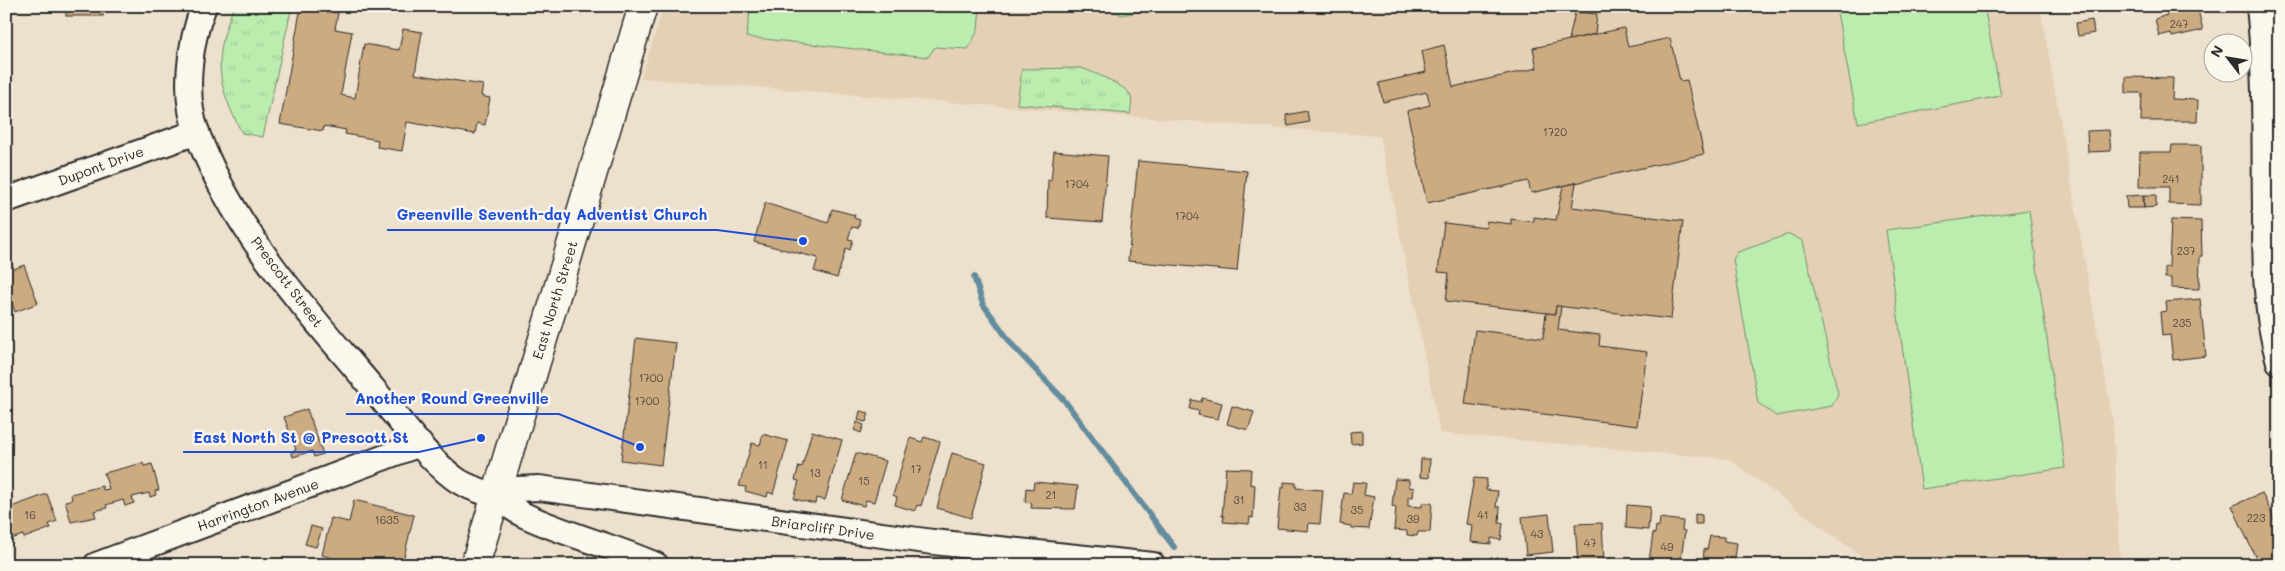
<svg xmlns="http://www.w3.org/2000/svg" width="2285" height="571" font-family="Mali,sans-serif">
	<defs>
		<pattern id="park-tufts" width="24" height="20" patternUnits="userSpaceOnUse" patternTransform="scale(1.25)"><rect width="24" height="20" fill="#baedae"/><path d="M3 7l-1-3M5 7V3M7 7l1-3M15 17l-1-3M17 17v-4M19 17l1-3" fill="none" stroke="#a0cb96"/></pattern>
	</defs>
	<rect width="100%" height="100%" fill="#ede0cc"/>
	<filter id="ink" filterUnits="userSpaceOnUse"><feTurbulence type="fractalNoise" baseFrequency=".02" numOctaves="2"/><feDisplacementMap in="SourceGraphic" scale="10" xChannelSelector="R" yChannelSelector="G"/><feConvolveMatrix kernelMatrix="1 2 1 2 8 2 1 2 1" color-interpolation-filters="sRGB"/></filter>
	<g filter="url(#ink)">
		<path fill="#e3d0b5" d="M664 6H2040L2113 422 2120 565H1938L1861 556 1729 459 1440 433 1380 136 641 78Z"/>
		<g fill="url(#park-tufts)" stroke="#728c6c">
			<path d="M234 6H292L263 137 242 133C216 83 213 59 234 6Z"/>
			<path d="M1108 6H1148L1137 12 1121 15Z"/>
			<path d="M1081 68C1093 72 1122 84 1130 94 1133 100 1131 108 1130 114L1017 104 1022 69Z"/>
		</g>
		<g fill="#baedae" stroke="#728c6c">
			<path d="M751 6H980L978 30 968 49 935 47 928 57 746 37Z"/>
			<path d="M1984 6 2001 96 1858 123 1836 7Z"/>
			<path d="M2029 210 2065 468 1922 489 1886 230Z"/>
			<path d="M1789 234 1803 241 1838 394 1832 406 1776 416 1758 403 1733 259 1738 252Z"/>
		</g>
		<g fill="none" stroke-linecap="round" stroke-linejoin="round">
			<path stroke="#638d9e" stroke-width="6" d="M974 277 983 304 1013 346 1064 400 1174 547"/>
		</g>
		<g fill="#cdab80" stroke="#2b2b2b">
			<rect x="66" y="6" width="37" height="10"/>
			<path d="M301 6 338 13 335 29 352 32 341 95 355 98 364 44 399 50 403 29 422 32 415 74 483 85 481 96 490 98 485 125 477 123 475 134 407 122 402 151 377 147 378 140 345 134 346 130 324 126 323 131 280 124Z"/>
			<path d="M2165 6H2197L2203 30 2172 37 2171 33 2159 36 2155 19 2167 15Z"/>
			<path d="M1575 12 1597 14 1595 34 1569 40Z"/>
			<path d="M2092 20 2094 33 2078 36 2076 23Z"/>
			<path d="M1624 28 1628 47 1670 38 1680 81 1687 80 1704 154 1531 193 1528 181 1427 203 1407 111 1430 105 1427 92 1383 102 1379 83 1426 72 1422 51 1444 45 1453 87 1537 68 1533 48Z"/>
			<path d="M2126 77 2173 78 2172 99 2198 100 2197 121H2141L2142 93H2126Z"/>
			<path d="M1307 111 1309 122 1288 126 1286 115Z"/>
			<path d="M2109 130 2111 151 2088 152 2087 131Z"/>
			<path d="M2172 145H2201V205L2169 204V187H2139L2140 152H2171Z"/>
			<path d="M1054 151 1108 156 1102 222 1047 218 1048 180 1051 181Z"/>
			<path d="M1138 161 1247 171 1237 271 1128 261Z"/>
			<path d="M1576 183 1572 207 1683 221 1671 319 1556 306 1555 314 1446 301 1449 273 1438 272 1444 223 1486 228 1487 221 1511 224V219L1534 222V217L1556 220 1563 186Z"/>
			<path d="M2143 195 2144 208H2127L2126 196Z"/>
			<path d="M2144 195H2156V207L2144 208Z"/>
			<path d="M765 203 828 223 832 209 855 215 854 218 860 220 858 228 852 227 848 239 853 240 850 250 846 248 837 278 814 271 818 258 754 242Z"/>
			<path d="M2171 220 2201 221 2202 256H2200L2199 289 2171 288V278H2165V267H2169Z"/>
			<path d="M12 264 14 269 24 265 38 303 15 312 12 303 10 304 6 299V267Z"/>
			<path d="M2200 299 2206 356 2173 360 2170 335 2162 336 2160 312 2167 311 2166 302Z"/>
			<path d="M1556 306H1561L1558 330 1600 335 1599 346 1647 352 1637 426 1465 404 1475 330 1543 338 1546 313 1555 314Z"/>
			<path d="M636 338 676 343 661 465 621 460Z"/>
			<path d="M1202 398 1222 403 1218 419 1198 415 1199 411 1190 409 1192 400 1201 402Z"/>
			<path d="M1232 406 1254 412 1248 430 1227 424Z"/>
			<path d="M307 409 323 454 314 457 312 451 293 457 291 452 296 450 284 417Z"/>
			<path d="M860 411 869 413 866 422 858 420Z"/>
			<path d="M857 422 864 425 861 433 854 430Z"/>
			<path d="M812 431 842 440 825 500 816 498 815 504 794 499 799 481 795 480 799 466 802 467Z"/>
			<path d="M1362 431V443L1351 444 1350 432Z"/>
			<path d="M763 434 788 441 773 494 768 492 767 497 745 491 746 487 739 486 752 443 760 445Z"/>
			<path d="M924 437 940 442 921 506 917 505 915 511 895 505 897 497 893 495 910 438 922 442Z"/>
			<path d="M856 453 886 461 874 502 866 500 864 506 842 500Z"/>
			<path d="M952 453 986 463 971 518 937 508Z"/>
			<path d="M1421 459H1430L1429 478 1420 477Z"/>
			<path d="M143 463 144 466 152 464 159 490 155 491 156 495 150 497 149 493 132 497 134 503 125 506 123 500 106 505 107 508 94 511 96 517 71 522 65 501 72 500 71 494 102 486 103 490 109 489 104 473Z"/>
			<path d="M1226 468 1251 469 1250 484 1255 485 1253 518 1250 517 1249 524 1223 522 1224 516H1222Z"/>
			<path d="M1474 478 1487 479 1486 490 1498 491 1496 507H1500L1499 523H1503L1501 540 1491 538V544L1470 542 1472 525 1466 524Z"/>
			<path d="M1395 479 1409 480V487L1414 488 1413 497H1408V506L1422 507V503H1432L1430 532H1418L1417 536 1407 535V531L1394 530 1396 507 1392 506Z"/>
			<path d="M1034 482 1078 486 1075 509 1031 508 1032 503 1025 502 1026 488 1033 489Z"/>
			<path d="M1284 482 1296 483V488L1323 490 1320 524 1309 523 1308 531 1277 528 1281 488H1284Z"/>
			<path d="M1353 482 1366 483 1364 495 1374 497 1369 529 1351 528V526L1340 524 1344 493 1351 494Z"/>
			<path d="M2262 493 2279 530V562L2273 565H2259L2232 506Z"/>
			<path d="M47 494 57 521 49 524 51 528 24 538 23 535 6 541V509Z"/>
			<path d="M354 500 414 515 402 565H335L336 559 322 555 331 518 349 522Z"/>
			<path d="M1627 505 1650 507 1648 530 1626 528Z"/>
			<path d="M1549 514 1553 552 1526 555 1522 517Z"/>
			<path d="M1695 514 1702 515V524H1695Z"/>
			<path d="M1660 518 1683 521 1682 530 1685 531 1680 565H1651L1652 561H1649L1653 533 1655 534 1656 526 1659 527Z"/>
			<path d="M1602 523 1604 562 1578 564 1575 524Z"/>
			<path d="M311 526 322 529 316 547 305 544Z"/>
			<path d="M1710 536 1724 537V541L1737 543 1734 565H1703L1704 549 1707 550Z"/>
			<path d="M793 560 802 565H791Z"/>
		</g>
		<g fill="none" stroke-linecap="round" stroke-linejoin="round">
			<g stroke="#2b2b2b" stroke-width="28">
				<g id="minor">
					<path d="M204 6C189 43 183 96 197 133 234 232 308 312 375 391 400 420 424 455 454 478 468 489 483 490 497 498 506 503 514 510 524 515 566 535 613 546 656 565"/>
					<path d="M2259 6C2266 74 2264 143 2265 211 2265 262 2265 312 2279 362"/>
					<path d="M6 200 197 132"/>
					<path d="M495 497 517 489 539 488 933 542 1153 565"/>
					<path d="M96 565 420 444"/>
				</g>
			</g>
			<g stroke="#2b2b2b" stroke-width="31">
				<path id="secondary" d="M475 565 643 6"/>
			</g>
			<use href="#minor" stroke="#fbf7ec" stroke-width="24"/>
			<use href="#secondary" stroke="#fbf7ec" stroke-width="28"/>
		</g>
	</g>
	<g text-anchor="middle" stroke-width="5" stroke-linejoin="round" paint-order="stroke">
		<g font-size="11" fill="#544b40">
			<text x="2179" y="28">247</text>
			<text x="1555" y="136">1720</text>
			<text x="2171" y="183">241</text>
			<text x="1077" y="188">1704</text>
			<text x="1187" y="220">1704</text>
			<text x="2186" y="255">237</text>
			<text x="2182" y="327">235</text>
			<text x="651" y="382">1700</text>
			<text x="647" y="405">1700</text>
			<text x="763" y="469">11</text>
			<text x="916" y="473">17</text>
			<text x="815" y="477">13</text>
			<text x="864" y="485">15</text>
			<text x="1051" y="499">21</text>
			<text x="1239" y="504">31</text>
			<text x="1300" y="511">33</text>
			<text x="1357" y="514">35</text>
			<text x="30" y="519">16</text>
			<text x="1483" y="519">41</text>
			<text x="2256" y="522">223</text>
			<text x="1413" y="523">39</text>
			<text x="387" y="524">1635</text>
			<text x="1537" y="538">43</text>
			<text x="1590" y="547">47</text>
			<text x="1667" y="551">49</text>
		</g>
		<g font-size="14" fill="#2b2b2b" stroke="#fbf7ec">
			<text transform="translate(101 166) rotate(-20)" y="5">Dupont Drive</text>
			<text transform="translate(287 282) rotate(53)" y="5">Prescott Street</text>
			<text transform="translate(555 300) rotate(-73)" y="5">East North Street</text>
			<text transform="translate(258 505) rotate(-20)" y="5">Harrington Avenue</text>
			<text transform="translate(823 528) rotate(8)" y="5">Briarcliff Drive</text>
		</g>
	</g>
	<path fill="none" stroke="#1d4ed8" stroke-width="2" d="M803 241L717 230H387M640 447L559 414H346M481 438L419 452H183"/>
	<g fill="#1d4ed8" stroke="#fbf7ec" stroke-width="2">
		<circle cx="803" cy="241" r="5"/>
		<circle cx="640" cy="447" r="5"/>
		<circle cx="481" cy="438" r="5"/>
	</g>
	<g font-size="15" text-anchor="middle" font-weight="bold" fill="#1d4ed8" stroke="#fbf7ec" stroke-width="5" stroke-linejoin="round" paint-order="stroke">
		<text x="552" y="220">Greenville Seventh-day Adventist Church</text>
		<text x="452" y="404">Another Round Greenville</text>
		<text x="301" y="443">East North St @ Prescott St</text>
	</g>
	<rect width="2285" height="571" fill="none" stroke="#fbf7ec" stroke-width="25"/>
	<rect x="12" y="12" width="2260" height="546" fill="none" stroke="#2b2b2b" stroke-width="2" filter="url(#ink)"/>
	<g transform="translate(2228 58) rotate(301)"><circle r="24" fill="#fbf7ec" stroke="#a8a59f"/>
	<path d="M0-4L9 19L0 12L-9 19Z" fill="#2b2b2b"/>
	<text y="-8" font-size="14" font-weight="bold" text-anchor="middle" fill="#2b2b2b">N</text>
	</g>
</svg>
